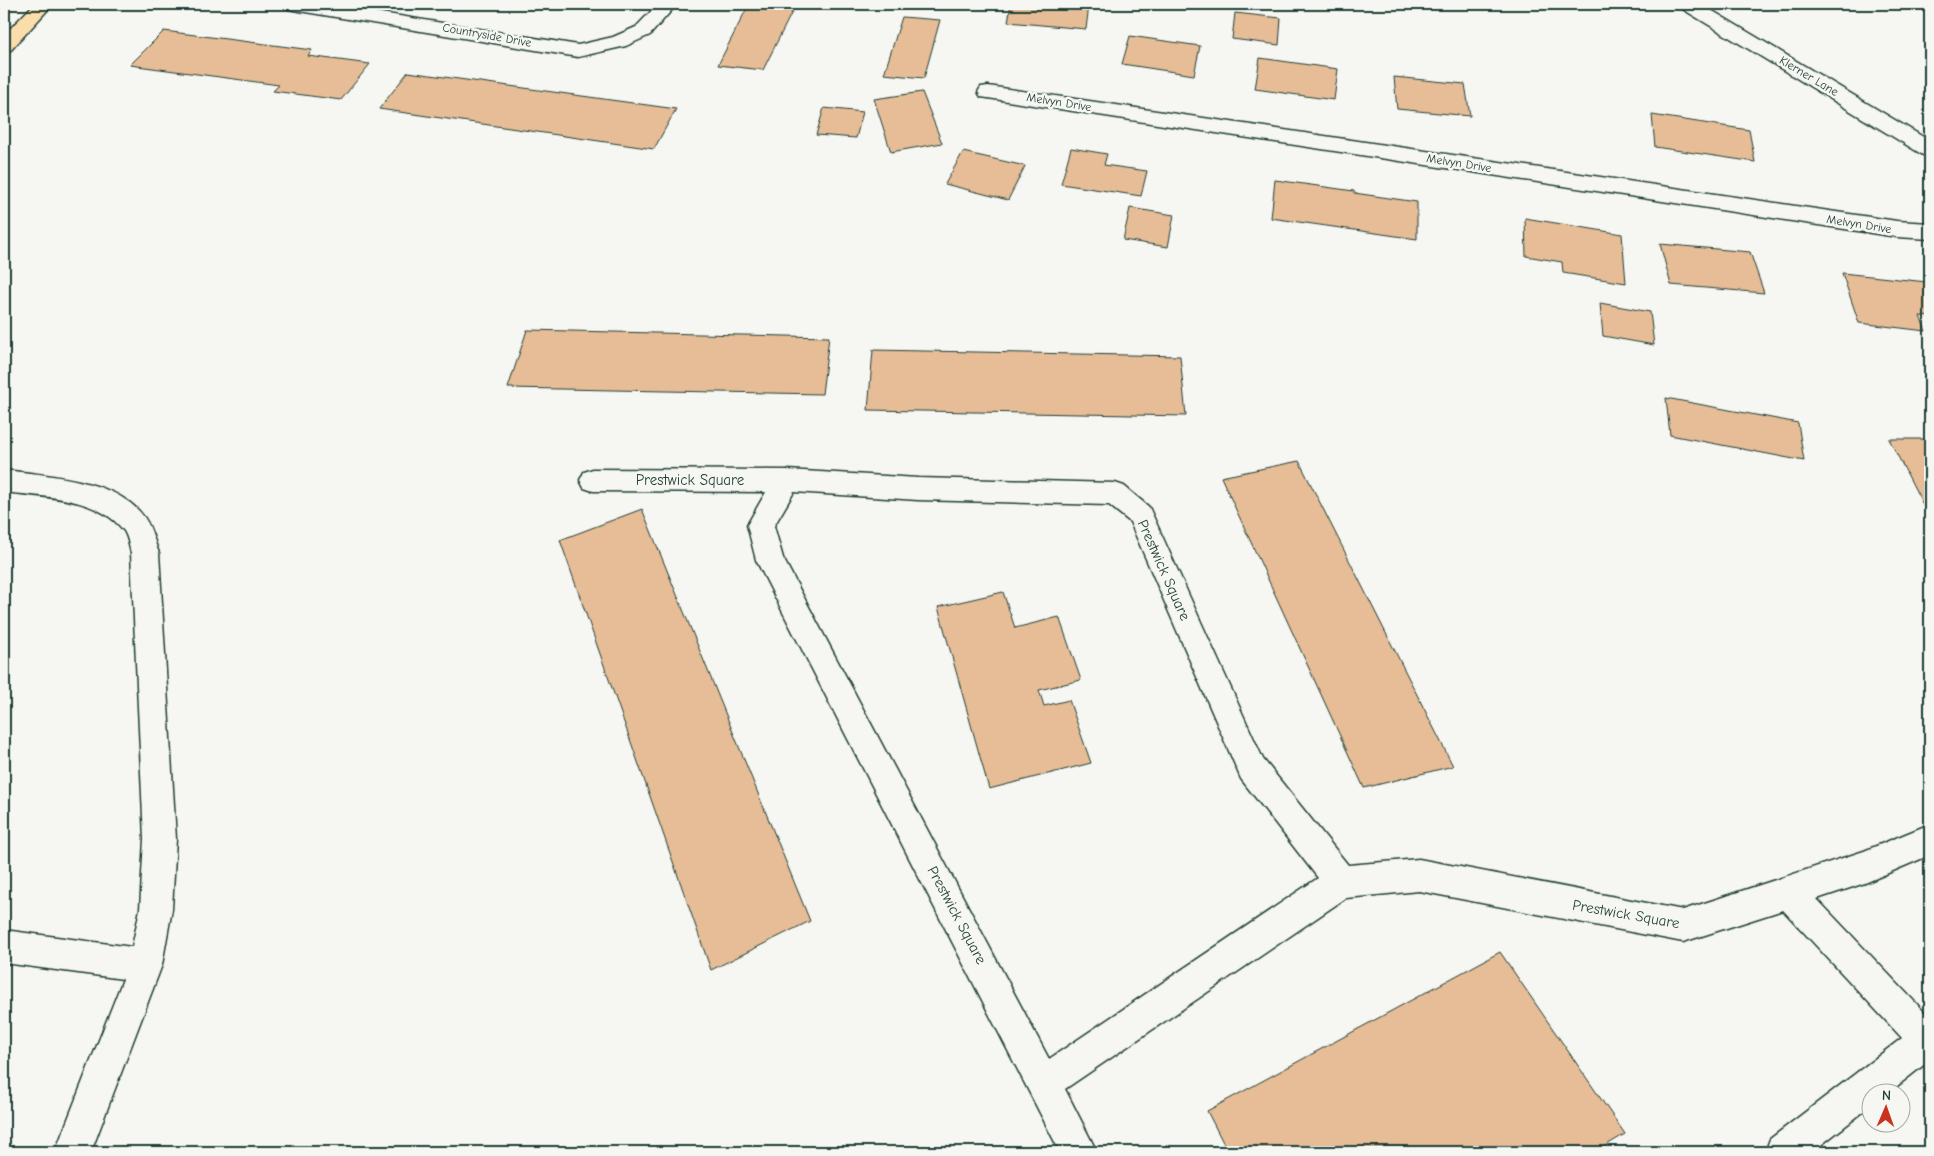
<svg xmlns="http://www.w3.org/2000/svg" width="1934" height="1156" font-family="'Comic Neue',sans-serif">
	<rect width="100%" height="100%" fill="#f6f6f2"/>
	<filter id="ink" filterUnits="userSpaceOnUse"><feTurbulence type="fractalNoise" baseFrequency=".02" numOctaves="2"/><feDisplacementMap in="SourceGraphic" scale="10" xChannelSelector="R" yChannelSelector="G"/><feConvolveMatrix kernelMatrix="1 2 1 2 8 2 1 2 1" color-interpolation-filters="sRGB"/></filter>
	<g filter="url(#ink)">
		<g fill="#e6bd96" stroke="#1f3d34">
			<path d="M749 4H796L763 70 718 65Z"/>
			<path d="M1011 4 1089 5 1086 29 1008 22Z"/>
			<path d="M1235 13 1281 18 1279 45 1232 39Z"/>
			<path d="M902 17 940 20 924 78 884 74Z"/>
			<path d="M164 31 312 50 308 56 370 64 341 100 273 91 279 85 130 65Z"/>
			<path d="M1130 36 1200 46 1194 75 1122 64Z"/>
			<path d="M1260 58 1338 69 1334 100 1255 89Z"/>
			<path d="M408 72 676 109 654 149 379 109Z"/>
			<path d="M1394 77 1465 84 1470 116 1397 109Z"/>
			<path d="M922 92 942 143 891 152 874 99Z"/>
			<path d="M824 108 863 112 856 138 816 135Z"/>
			<path d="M1652 115 1749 130 1755 162 1655 147Z"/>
			<path d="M1071 148 1107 154 1104 165 1147 171 1141 196 1061 184Z"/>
			<path d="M963 152 1025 166 1008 200 945 184Z"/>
			<path d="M1275 180 1354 191V193L1417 202V239L1271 218Z"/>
			<path d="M1130 208 1174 215 1168 247 1123 240Z"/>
			<path d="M1525 218 1622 234 1626 283 1563 273 1562 262 1526 256Z"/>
			<path d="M1660 244 1750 252 1764 293 1671 285Z"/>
			<path d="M1842 273 1927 282 1930 290V317L1920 316 1926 331 1859 323Z"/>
			<path d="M1600 303 1650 312 1654 345 1603 336Z"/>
			<path d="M527 330 829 337 822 394 508 388Z"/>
			<path d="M873 350 1180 356 1186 416 868 410Z"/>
			<path d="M1666 398 1798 423 1804 461 1670 435Z"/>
			<path d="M1889 439H1930V518Z"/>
			<path d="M1299 461 1453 766 1364 788 1221 477Z"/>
			<path d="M642 509 810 921 711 970 560 540Z"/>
			<path d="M1003 592 1015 628 1059 617 1081 680 1039 690 1044 706 1069 700 1091 763 989 789 938 607Z"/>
			<path d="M1500 952 1625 1134 1595 1152H1228L1207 1111Z"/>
		</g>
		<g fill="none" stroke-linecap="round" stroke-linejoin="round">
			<g stroke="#1f3d34" stroke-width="3">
				<g id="minor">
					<path d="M284 4H326L578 45 613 37 636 27 658 4H677L650 35 626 46 578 57 293 10 286 8Z"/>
					<path d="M1679 4H1701L1930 141V157L1923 155 1681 8Z"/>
					<path d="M988 86 1897 221 1930 223V239L1897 237 981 97 978 92 981 87Z"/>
					<path d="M593 469 787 470 918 478 1115 483 1124 486 1149 507 1263 759 1348 865 1419 859 1683 910 1864 851 1930 824V855L1865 883 1817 899 1930 1018V1060L1887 1094H1872V1105L1812 1152H1765L1770 1139 1902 1038 1783 910 1683 942 1419 891 1346 898 1065 1089 1097 1152H1060L756 560 747 525 766 492 593 491 584 488 580 480 584 472ZM794 492 918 500 1109 505 1130 522 1241 779 1318 878 1049 1059 783 558 774 526Z"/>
					<path d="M4 470C46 475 117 479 144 517 152 528 154 541 159 553L176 839 172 909 162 965 91 1152H55L123 979 4 963V930L132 947 140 909 144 839 131 553C129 546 128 537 124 531 97 496 43 497 4 492Z"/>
				</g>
			</g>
			<g stroke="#1f3d34" stroke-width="3">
				<path id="major" d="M34 4H53L11 50 4 52V35Z"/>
			</g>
			<use href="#minor" fill="#f6f6f2" fill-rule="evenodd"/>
			<use href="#major" fill="#faddab" fill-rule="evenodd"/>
		</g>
	</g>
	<g text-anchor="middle" stroke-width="5" stroke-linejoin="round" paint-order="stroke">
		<g font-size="12" fill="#1f3d34" stroke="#f6f6f2">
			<text transform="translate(487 35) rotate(10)" y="4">Countryside Drive</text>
			<text transform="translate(1809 76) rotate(31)" y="4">Klerner Lane</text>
			<text transform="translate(1059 102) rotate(9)" y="4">Melvyn Drive</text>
			<text transform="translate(1459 163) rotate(9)" y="4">Melvyn Drive</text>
			<text transform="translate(1859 224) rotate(9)" y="4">Melvyn Drive</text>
		</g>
		<g font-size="15" fill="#1f3d34" stroke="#f6f6f2">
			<text x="690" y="485">Prestwick Square</text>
			<text transform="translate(1164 570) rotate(66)" y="5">Prestwick Square</text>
			<text transform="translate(1626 914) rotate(10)" y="5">Prestwick Square</text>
			<text transform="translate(957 915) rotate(62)" y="5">Prestwick Square</text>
		</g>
	</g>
	<rect width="1934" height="1156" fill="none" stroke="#f6f6f2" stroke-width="20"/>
	<rect x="10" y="10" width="1914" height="1136" fill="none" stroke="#1f3d34" stroke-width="2" filter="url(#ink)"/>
	<g transform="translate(1886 1108) rotate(2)"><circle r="24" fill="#f6f6f2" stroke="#a0aca6"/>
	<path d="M0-4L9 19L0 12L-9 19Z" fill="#c8321e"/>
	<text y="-8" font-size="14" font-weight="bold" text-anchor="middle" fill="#1f3d34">N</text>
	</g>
</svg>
